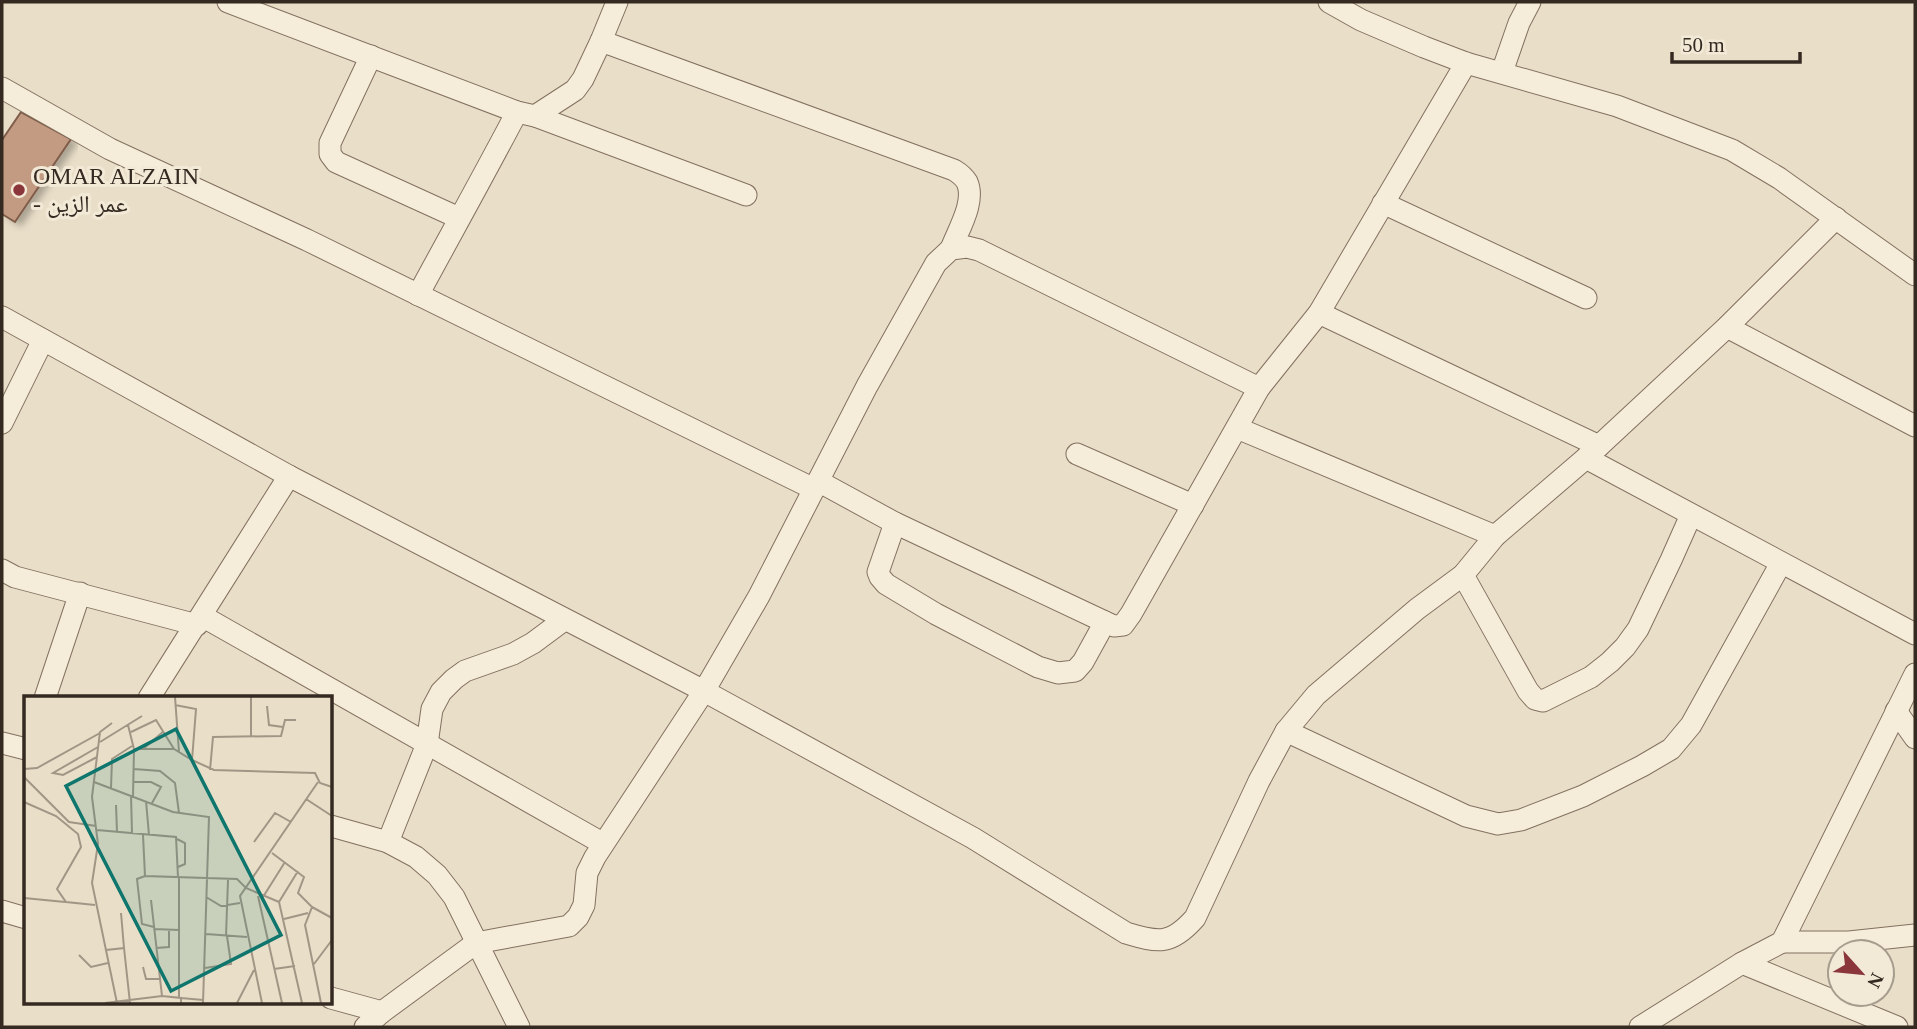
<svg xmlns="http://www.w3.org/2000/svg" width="1917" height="1029" font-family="'Times New Roman','Noto Naskh Arabic',serif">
	<defs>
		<filter id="shadow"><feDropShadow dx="6" dy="3.5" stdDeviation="3.5" flood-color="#0004"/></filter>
	</defs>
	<rect width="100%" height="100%" fill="#e9dec8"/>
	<path fill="#c39b82" stroke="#7f5c48" stroke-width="2" filter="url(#shadow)" d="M21 112 71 139 15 222 2 214V140Z"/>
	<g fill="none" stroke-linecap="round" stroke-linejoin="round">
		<g stroke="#83715f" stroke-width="23">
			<g id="minor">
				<path d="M228 2 517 112 535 116 746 195"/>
				<path d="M1329 2 1361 20 1424 47 1466 63 1617 106 1732 150 1779 178 1915 275"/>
				<path d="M601 41 617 2"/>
				<path d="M371 56 330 143V154L336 162 459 218"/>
				<path d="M1502 72 1519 23 1530 2"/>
				<path d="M2 88 110 149 307 240 814 489"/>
				<path d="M535 116 575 90 583 79 601 41 954 170C959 173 964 177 967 182 976 202 958 230 951 249"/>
				<path d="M1383 203 1586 298"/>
				<path d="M418 295C451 234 485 173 517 112"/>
				<path d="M1319 313 1599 446"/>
				<path d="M2 317 289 476 704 691 973 838 1126 933C1159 943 1171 945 1195 918L1259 781 1286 731 1316 695 1417 609 1463 575 1495 536 1586 458 1727 327 1836 218"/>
				<path d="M1727 327 1915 426"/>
				<path d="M2 423 43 340"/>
				<path d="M1237 428 1495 536"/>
				<path d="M1077 454 1193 505"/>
				<path d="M1586 458 1915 634"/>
				<path d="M818 481 895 523 1105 622 1114 626 1123 625 1131 614 1259 388 1319 313 1466 63"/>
				<path d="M895 523 878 572 880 577 886 584 936 614 1038 667 1058 673 1075 671 1083 662 1105 622"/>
				<path d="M2 570 15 577 197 625"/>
				<path d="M1463 575 1528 691 1535 699 1543 701 1591 677 1610 662 1625 647 1638 629 1671 560 1691 515"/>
				<path d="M202 616 602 843"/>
				<path d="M45 698 80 593"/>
				<path d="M149 698 289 476"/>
				<path d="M1896 711 1915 738"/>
				<path d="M1286 731 1466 816 1498 824 1521 820 1583 796 1642 766 1671 749 1691 725 1781 563"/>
				<path d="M2 743 26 749"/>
				<path d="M331 826 388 842 416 857 437 875 454 897 519 1027"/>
				<path d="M388 842 427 744 432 709 441 692 454 679 465 671 513 654 533 643 564 620"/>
				<path d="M2 911 26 918"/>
				<path d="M1782 942H1849L1915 935"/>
				<path d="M1742 963 1897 1027"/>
				<path d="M331 998 382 1012"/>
				<path d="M365 1027 382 1012 476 943 569 926 578 917 584 905 587 873 595 857 704 691 759 596 867 386 936 263 951 249 967 247 979 250 1259 388"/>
				<path d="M1640 1027 1742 963 1782 942 1915 674"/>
			</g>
		</g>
		<use href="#minor" stroke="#f5ecda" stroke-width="21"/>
	</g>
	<circle fill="#8b363a" stroke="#f2e9d7" stroke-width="2.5" cx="19" cy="190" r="7"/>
	<g text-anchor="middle" stroke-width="6" stroke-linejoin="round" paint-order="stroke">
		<g font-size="24" fill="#352a21" stroke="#f2e9d7" text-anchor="start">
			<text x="33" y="184">OMAR ALZAIN<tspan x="33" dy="28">- عمر الزين</tspan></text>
		</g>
	</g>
	<g transform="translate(24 696)">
		<rect width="308" height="308" fill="#e9dec8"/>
		<path fill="none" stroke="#a19685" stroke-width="2" d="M151 1 155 56M243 10 245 29 259 31M88 27 76 36 68 101 74 148 68 187 93 307M104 29 110 53 109 100M107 36 132 24 150 53M227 41V1M76 46 118 20M110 53H150L168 64 172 13 151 9M119 53 140 35M73 61 39 79 29 77 74 51M168 64 190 74 291 77 296 87 308 91M0 73 13 72 76 37M110 73 136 75 151 87 155 117M186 74 189 41 257 40 261 24H272M0 81 45 126 72 130M70 86 149 116 185 121 179 307M109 86H127L137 91 128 107M87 92 88 63 108 50M107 99 108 137M282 103 308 120M122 105 125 139M0 106 32 120 54 138 57 151 33 193 42 206 71 209M92 109 93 136M73 134 152 141 154 181M119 139 121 180 213 183 222 192 255 206M153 143 161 147V168L154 171M230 146 251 117 267 126M248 157 280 181 274 197 288 211 281 229 297 307M274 175 255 206 278 307M121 180 113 183 118 228 130 231M155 181V302M234 200 258 307M182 201 197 210 216 207M239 201 261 166M0 202 41 206M127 204 138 300M288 211 308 222M260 223 284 217M130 233 155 234M182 238 223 241M202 240 204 184M100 252 106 307M132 252 145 251V234M82 254 100 252 97 217M55 259 67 271 84 267M290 268 308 244M119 271 122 283H136M181 272 207 268 203 240M250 273 271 270M157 302 179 304M81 307 138 300 157 302V307M213 307 230 274M238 307 216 200 294 86"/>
		<path fill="#0f766e" fill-opacity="0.15" stroke="#0f766e" stroke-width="3.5" d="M152 33 257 239 147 295 42 90Z"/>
		<rect width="308" height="308" fill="none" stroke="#352a21" stroke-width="3.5"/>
	</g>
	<rect width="1917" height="1029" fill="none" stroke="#352a21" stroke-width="7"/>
	<g transform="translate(1861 973) rotate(117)"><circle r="33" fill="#f2e9d7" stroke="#a69d8e" stroke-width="2"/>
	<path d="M0-5L12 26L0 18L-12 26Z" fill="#8b363a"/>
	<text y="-10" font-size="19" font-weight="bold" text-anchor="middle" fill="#352a21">N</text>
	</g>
	<path d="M1672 52v10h128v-10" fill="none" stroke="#352a21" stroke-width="3.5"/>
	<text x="1682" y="52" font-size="21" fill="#352a21" stroke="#f2e9d7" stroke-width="5" paint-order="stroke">50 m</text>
</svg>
